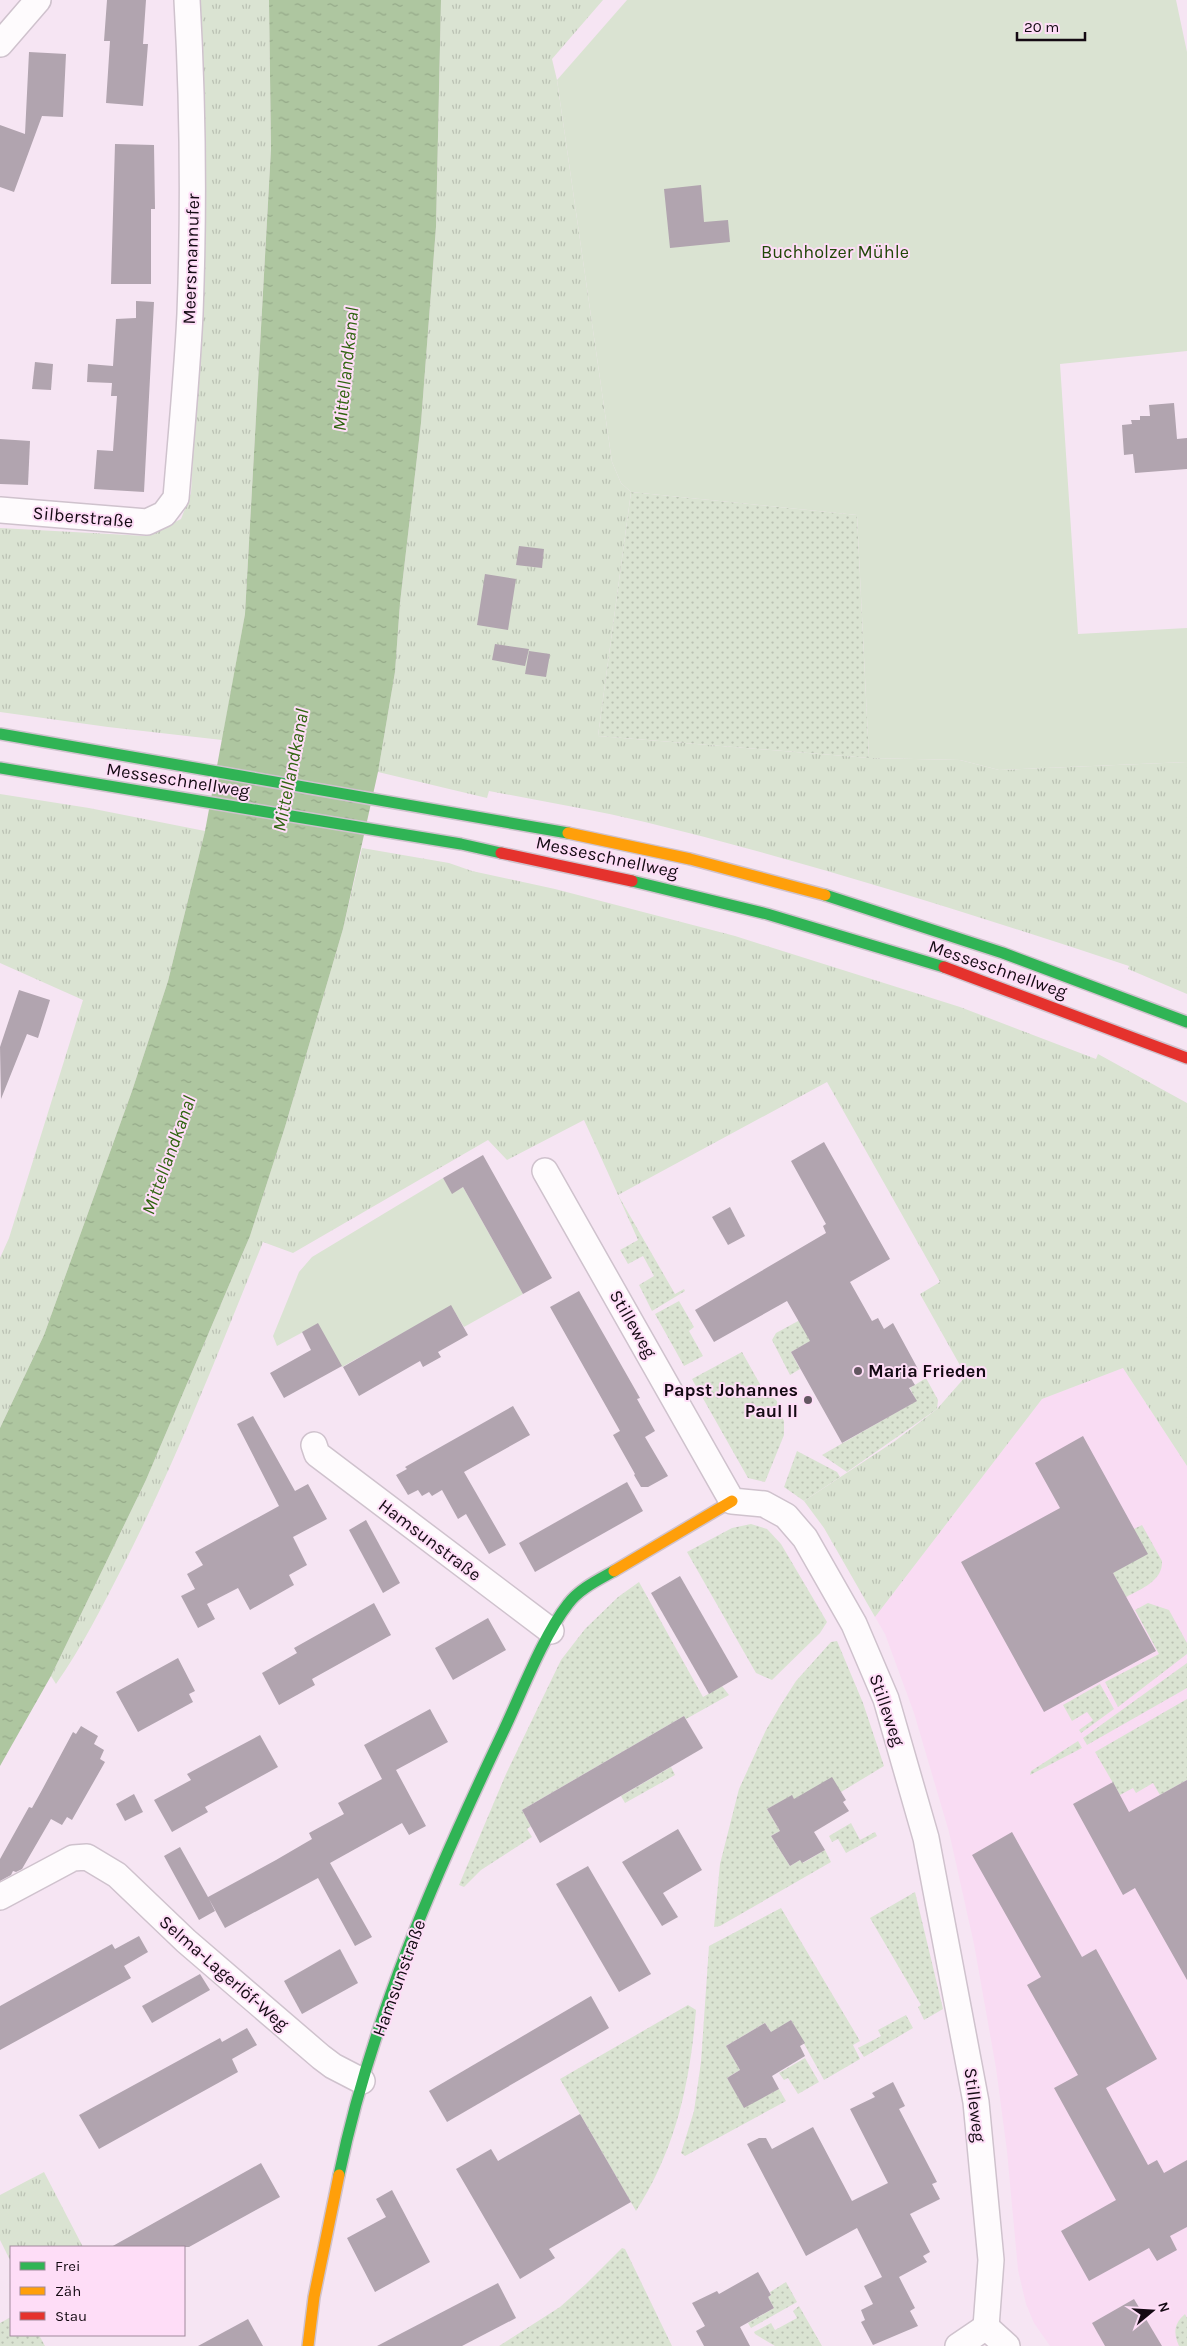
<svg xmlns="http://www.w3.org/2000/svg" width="1187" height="2346" font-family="Karla,sans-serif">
	<defs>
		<pattern id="grass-dots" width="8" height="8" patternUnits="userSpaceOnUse" patternTransform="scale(1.25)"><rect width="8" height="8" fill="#dae3d2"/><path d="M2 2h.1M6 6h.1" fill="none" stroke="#bac1b3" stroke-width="1.8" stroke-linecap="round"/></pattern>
		<pattern id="park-tufts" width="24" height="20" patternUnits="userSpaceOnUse" patternTransform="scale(1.25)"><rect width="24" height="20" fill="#dae3d2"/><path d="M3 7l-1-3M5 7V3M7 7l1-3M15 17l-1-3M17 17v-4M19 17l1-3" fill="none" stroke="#bac1b3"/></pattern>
		<pattern id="water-ripples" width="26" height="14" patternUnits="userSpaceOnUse" patternTransform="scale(1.25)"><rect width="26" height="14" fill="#aec6a0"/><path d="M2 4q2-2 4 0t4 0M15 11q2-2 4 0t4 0" fill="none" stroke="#95a989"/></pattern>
	</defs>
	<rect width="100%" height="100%" fill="#f6e5f3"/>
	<path fill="#f9dcf3" d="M1123 1368 1187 1466V2346H1050L1034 2323 1026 2304 1018 2270 1007 2151 996 2068 974 1944 949 1832 914 1713 885 1634 875 1617 1042 1399Z"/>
	<g fill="url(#grass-dots)">
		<path d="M631 492 857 515 869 758 598 736Z"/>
		<path d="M618 1195 675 1294 684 1289 685 1291 652 1311 639 1285 654 1276 643 1256 628 1264 620 1250 638 1240Z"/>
		<path d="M679 1301 694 1327 689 1331 703 1356 684 1366 655 1314Z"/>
		<path d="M800 1320 811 1341 791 1352 800 1369 790 1375 772 1340 776 1333Z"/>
		<path d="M742 1352 761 1386 777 1401 778 1409 784 1421V1435L765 1482 748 1478 692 1379Z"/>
		<path d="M926 1378 938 1400 937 1409 847 1472 822 1455 916 1401 910 1388Z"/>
		<path d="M797 1451 837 1472 840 1477 804 1501 784 1487Z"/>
		<path d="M751 1524 767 1529 781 1544 827 1622 820 1633 772 1680 756 1673 687 1552 732 1528Z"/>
		<path d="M1142 1525 1162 1561C1163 1581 1141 1589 1126 1597L1113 1573 1134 1529Z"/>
		<path d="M639 1582 703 1697 722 1686 729 1695 686 1719 684 1716 522 1810 531 1826 527 1829 532 1837 481 1870 464 1887 459 1885 506 1774 561 1660 585 1629 618 1597Z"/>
		<path d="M1148 1603 1169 1610 1187 1643V1654L1118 1707 1105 1682 1159 1654 1135 1610Z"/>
		<path d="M837 1641 863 1703 884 1766 841 1792 795 1801 792 1796 767 1809 780 1831 771 1836 790 1866 800 1860 803 1863 825 1850 831 1862 720 1926 714 1927 720 1864 739 1789 766 1730 780 1706 796 1681 831 1642Z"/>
		<path d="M1187 1663V1688L1087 1745 1083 1738Z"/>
		<path d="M1100 1684 1114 1709 1081 1733 1079 1730 1093 1720 1087 1712 1072 1721 1063 1705Z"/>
		<path d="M1187 1699V1780L1160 1795 1153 1783 1136 1793 1133 1788 1120 1795 1095 1752Z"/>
		<path d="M1078 1741 1082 1748 1030 1775 1031 1771Z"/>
		<path d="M671 1767 675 1775 625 1803 621 1796Z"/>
		<path d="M851 1823 860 1840 875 1832 877 1836 846 1853 838 1839 832 1842 829 1836Z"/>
		<path d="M915 1892 943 2009 924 2020 918 2007 921 2005 870 1918Z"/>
		<path d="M781 1908 860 2041 853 2045 860 2059 824 2080 791 2020 772 2033 765 2023 726 2046 740 2070 727 2078 744 2107 779 2089 786 2101 685 2156 681 2153 694 2111 701 2062 709 1946Z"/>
		<path d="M688 2005 696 2010C690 2083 676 2148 636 2211L560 2079Z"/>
		<path d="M906 2015 913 2028 864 2057 858 2048 881 2036 878 2030Z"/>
		<path d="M805 2058 819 2082 798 2094 788 2078 784 2080 779 2073Z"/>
		<path d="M622 2248 625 2249 672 2346H499L560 2307 586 2284Z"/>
		<path d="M786 2282 797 2302 751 2328 748 2323 774 2308 768 2297 771 2295 770 2292Z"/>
		<path d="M799 2306 822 2346H775L755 2334 754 2332 771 2323 775 2330 797 2318 793 2311Z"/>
		<path d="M1185 2314 1187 2318V2346H1179C1173 2333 1174 2323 1185 2314Z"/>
		<path d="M11 2317V2335H39L45 2346H0V2323Z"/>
	</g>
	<g fill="url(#park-tufts)">
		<path d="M197 0H269L271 149 245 614 222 740 108 727 0 712V528L146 536 181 519 191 493 200 323Z"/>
		<path d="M441 0H603L552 59 557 80 612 462 621 483 631 492 598 736 869 758 960 760 999 770 1187 762V994L1128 969 1129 966C969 913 809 862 645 822 593 810 541 801 489 791L487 798 378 772 395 672 400 603 421 423 436 227Z"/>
		<path d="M0 794 89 808 205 831 168 981 132 1091 44 1335 0 1428V1258L9 1238 83 1000 0 963Z"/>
		<path d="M362 848 449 863 472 871 555 889 735 936 960 1007 1096 1059 1098 1054 1187 1103V1466L1123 1368 1042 1399 875 1617 824 1528 804 1501 895 1441 937 1409 966 1376 920 1294 940 1282 827 1082 618 1195 584 1120 507 1160 488 1140 293 1253 263 1242C219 1351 176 1461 123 1566 102 1607 82 1647 56 1684L51 1676 146 1480 250 1236 285 1127 343 929Z"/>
		<path d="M44 2172 83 2247H11V2262L0 2240V2195Z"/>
	</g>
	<g fill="#dae3d2">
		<path d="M627 0H1176L1187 52V351L1060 364 1078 634 1187 628V762L999 770 960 760 869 758 857 515 631 492 621 483 612 462 557 80Z"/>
		<path d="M443 1178 452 1193 463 1187 523 1294 464 1327 451 1306 342 1367 318 1324 277 1346 273 1336 299 1272 312 1257Z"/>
	</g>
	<path fill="url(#water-ripples)" d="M269 0H441L436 227 421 423 400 603 395 672 378 772 343 929 285 1127 250 1236 146 1480 51 1676 0 1766V1428L44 1335 132 1091 168 981 205 831 245 614 271 149Z"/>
	<g fill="#b1a4af">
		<path d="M107 0H146L143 44H148L143 106 106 103 110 41H104Z"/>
		<path d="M29 52 66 54 63 117 42 116 14 192 0 187V125L25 134Z"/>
		<path d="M115 144 154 145 155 209H151V284H111Z"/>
		<path d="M701 185 704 222 728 220 730 242 670 248 664 189Z"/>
		<path d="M136 301 154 302 144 492 94 489 97 450 113 451 117 396H111L112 383 87 382 88 364 113 366 116 319 136 318Z"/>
		<path d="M35 362 53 364 51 390 32 389Z"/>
		<path d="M1174 403 1177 439 1187 438V469L1135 473 1133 454 1124 455 1122 425 1132 424 1131 420H1140V416H1150L1149 405Z"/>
		<path d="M0 439 30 441 28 485 0 484Z"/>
		<path d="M519 546 544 549 542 568 516 565Z"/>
		<path d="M485 574 516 579 508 630 477 625Z"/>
		<path d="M495 644 529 649 525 666 492 660Z"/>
		<path d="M529 651 550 654 546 677 525 674Z"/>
		<path d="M19 990 50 1000 38 1038 27 1034 1 1099 0 1047Z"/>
		<path d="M824 1142 890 1259 850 1282 872 1321 878 1318 884 1329 893 1323 918 1369 909 1375 915 1385 909 1388 917 1401 842 1443 791 1352 810 1341 787 1301 714 1342 695 1310 826 1233 823 1226 826 1224 791 1161Z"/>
		<path d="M483 1155 552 1278 523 1294 463 1187 452 1194 443 1178Z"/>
		<path d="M730 1207 745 1236 728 1245 712 1217Z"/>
		<path d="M579 1291 640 1398 637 1399 655 1431 645 1437 668 1476 648 1487H641L634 1475 635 1474 613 1435 620 1431 550 1307Z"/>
		<path d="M451 1305 468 1335 438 1352 441 1357 423 1367 420 1361 359 1396 343 1367Z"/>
		<path d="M318 1323 342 1366 284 1398 270 1373 311 1350 302 1332Z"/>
		<path d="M513 1406 530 1435 464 1472 506 1545 489 1554 466 1514 458 1519 442 1490 432 1496 429 1492 422 1496 418 1490 408 1495 396 1475 407 1469 405 1467Z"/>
		<path d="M253 1416 295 1491 308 1484 327 1519 293 1537 307 1565 289 1575 294 1585 250 1610 238 1588 207 1604 215 1619 198 1628 181 1596 195 1589 187 1574 203 1565 195 1552 279 1506 237 1424Z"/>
		<path d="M1083 1436 1148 1554 1113 1573 1156 1651 1044 1712 961 1562 1060 1508 1035 1463Z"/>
		<path d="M627 1482 643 1511 535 1572 519 1543Z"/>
		<path d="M366 1520 400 1583 383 1593 349 1530Z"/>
		<path d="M680 1576 738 1677 709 1694 651 1593Z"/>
		<path d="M374 1603 391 1635 312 1679 315 1685 279 1705 262 1673 297 1653 294 1648Z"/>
		<path d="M488 1618 506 1650 453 1680 435 1648Z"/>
		<path d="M178 1658 195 1691 189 1694 193 1702 138 1732 116 1692Z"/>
		<path d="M430 1709 448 1742 396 1770 426 1826 409 1835 402 1823 330 1863 372 1937 355 1946 318 1878 225 1928 209 1899 215 1911 199 1920 164 1856 180 1847 208 1897 276 1860 312 1839 309 1833 344 1814 338 1803 382 1779 364 1745Z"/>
		<path d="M684 1716 703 1748 540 1843 522 1810Z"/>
		<path d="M81 1726 98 1736 94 1744 104 1750 100 1759 105 1762 72 1820 67 1817 62 1825 51 1819 22 1869 16 1872 13 1871 11 1875 0 1881V1859L29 1807 32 1808 42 1790 73 1732 76 1734Z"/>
		<path d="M260 1735 278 1767 205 1807 208 1812 172 1832 154 1800 191 1780 187 1774Z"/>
		<path d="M832 1777 846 1800 843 1802 849 1811 814 1832 825 1850 802 1863 800 1860 790 1866 771 1836 780 1831 767 1809 792 1795 794 1799Z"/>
		<path d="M1187 1780V1980L1135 1888 1123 1895 1073 1804 1113 1782 1129 1812Z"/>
		<path d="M134 1794 143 1812 125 1821 116 1804Z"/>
		<path d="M678 1829 702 1870 663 1893 678 1917 662 1926 622 1862Z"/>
		<path d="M1012 1832 1082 1957 1096 1949 1157 2059 1106 2088 1148 2165 1157 2160 1164 2173 1187 2160V2227L1170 2236 1177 2250 1157 2261 1149 2248 1089 2281 1061 2231 1116 2200 1054 2088 1078 2075 1027 1985 1041 1977 972 1855Z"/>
		<path d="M588 1866 651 1974 619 1992 556 1884Z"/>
		<path d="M139 1936 148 1952 124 1966 131 1978 0 2050V2006L112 1944 115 1949Z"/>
		<path d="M340 1949 358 1983 302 2014 284 1981Z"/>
		<path d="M200 1974 210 1990 152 2023 142 2006Z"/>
		<path d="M591 1996 609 2028 447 2122 429 2091Z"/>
		<path d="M791 2020 805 2043 800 2046 805 2056 772 2076 779 2089 744 2108 727 2078 740 2070 726 2046 765 2023 771 2032Z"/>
		<path d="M247 2028 257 2045 232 2059 238 2072 99 2149 79 2115 220 2038 222 2042Z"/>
		<path d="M893 2082 905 2106 899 2109 937 2182 932 2184 940 2199 910 2214 930 2252 923 2256 927 2262 899 2277 915 2308 910 2311 918 2326 873 2345 861 2322 865 2320 861 2310 873 2304 864 2286 882 2277 857 2228 806 2256 747 2144 759 2138H766L772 2149 813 2127 852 2201 888 2183 850 2109 875 2097 872 2093Z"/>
		<path d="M580 2114 631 2202 549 2249 555 2258 520 2279 456 2169 491 2149 498 2161Z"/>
		<path d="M261 2163 280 2197 256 2210 189 2247H111Z"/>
		<path d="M392 2190 430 2262 375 2292 347 2238 386 2217 376 2199Z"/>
		<path d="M758 2272 771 2295 768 2297 774 2308 740 2327 750 2346H704L696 2331 705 2326 692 2303 717 2291 719 2294Z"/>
		<path d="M498 2283 516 2318 462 2346H377Z"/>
		<path d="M1134 2299 1162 2346H1105L1092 2323Z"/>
		<path d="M248 2319 263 2346H198Z"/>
	</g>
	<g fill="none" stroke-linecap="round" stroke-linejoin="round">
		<g stroke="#cfc2cd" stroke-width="28">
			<g id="street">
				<path d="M0 44 38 0"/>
				<path d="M0 510 147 522 164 514 176 498C181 437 187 375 190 314 194 209 193 105 187 0"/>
				<path d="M545 1171 732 1501 764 1504 786 1516 805 1538 854 1624 886 1699 926 1838 976 2102 991 2260 986 2327"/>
				<path d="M314 1445 317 1454 551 1631"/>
				<path d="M0 1897 73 1858 87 1857 117 1875 186 1941 321 2057 333 2066 362 2081"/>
				<path d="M986 2327 1007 2346"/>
				<path d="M958 2346 986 2327"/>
			</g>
		</g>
		<g stroke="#cfc2cd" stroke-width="14">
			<g id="fast">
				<path d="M0 734 568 833"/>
				<path d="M0 768 461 844 501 853"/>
				<path d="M632 881 767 914 944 967"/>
				<path d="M825 895 1003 953 1187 1022"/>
				<path d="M339 2175C371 2020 435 1875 503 1732 521 1694 543 1636 568 1604 579 1589 598 1580 614 1571"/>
			</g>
		</g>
		<g stroke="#cfc2cd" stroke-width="14">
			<g id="slow">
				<path d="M568 833 690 859 825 895"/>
				<path d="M614 1571 732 1501"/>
				<path d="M308 2346 314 2297 339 2175"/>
			</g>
		</g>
		<g stroke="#cfc2cd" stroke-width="14">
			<g id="jam">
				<path d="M501 853 632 881"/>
				<path d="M944 967 1187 1058"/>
			</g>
		</g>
		<use href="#street" stroke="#fefbfd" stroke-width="25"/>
		<use href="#fast" stroke="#30b455" stroke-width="11"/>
		<use href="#slow" stroke="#ff9f0a" stroke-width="11"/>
		<use href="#jam" stroke="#e5322d" stroke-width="11"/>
	</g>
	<g fill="#635761" stroke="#feddf7" stroke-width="2">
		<circle cx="858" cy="1371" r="5"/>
		<circle cx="808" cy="1400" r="5"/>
	</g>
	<g text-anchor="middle" stroke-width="4" stroke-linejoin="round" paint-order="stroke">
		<g font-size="18" fill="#204707" stroke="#feddf7">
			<text x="835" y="258">Buchholzer Mühle</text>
		</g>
		<g font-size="18" fill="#140a13" stroke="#feddf7">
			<text transform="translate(191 259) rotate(-88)" y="6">Meersmannufer</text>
			<text transform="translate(83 517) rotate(5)" y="6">Silberstraße</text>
			<text transform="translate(178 780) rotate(9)" y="6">Messeschnellweg</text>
			<text transform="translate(607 857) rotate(12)" y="6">Messeschnellweg</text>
			<text transform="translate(998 969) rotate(19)" y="6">Messeschnellweg</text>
			<text transform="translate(633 1324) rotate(60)" y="6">Stilleweg</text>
			<text transform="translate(430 1540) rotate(37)" y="6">Hamsunstraße</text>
			<text transform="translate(887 1710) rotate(71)" y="6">Stilleweg</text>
			<text transform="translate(224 1973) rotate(41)" y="6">Selma-Lagerlöf-Weg</text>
			<text transform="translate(399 1978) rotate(-70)" y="6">Hamsunstraße</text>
			<text transform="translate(975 2105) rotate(83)" y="6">Stilleweg</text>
		</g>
		<g font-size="18" font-weight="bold" fill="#140a13" stroke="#feddf7" text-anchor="start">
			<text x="868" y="1377">Maria Frieden</text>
			<text x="798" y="1396" text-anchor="end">Papst Johannes<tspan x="798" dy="21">Paul II</tspan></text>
		</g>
		<g font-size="19" font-style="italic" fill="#306410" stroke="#feddf7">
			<text transform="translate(345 369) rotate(-84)" y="7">Mittellandkanal</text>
			<text transform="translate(290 770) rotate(-79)" y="7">Mittellandkanal</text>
			<text transform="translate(168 1155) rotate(-70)" y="7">Mittellandkanal</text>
		</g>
	</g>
	<rect x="10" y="2246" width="175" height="90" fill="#feddf7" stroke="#a0899c"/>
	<rect x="20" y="2262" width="25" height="8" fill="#30b455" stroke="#a0899c"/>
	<text x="55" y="2271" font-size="15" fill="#140a13">Frei</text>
	<rect x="20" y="2287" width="25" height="8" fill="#ff9f0a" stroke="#a0899c"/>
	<text x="55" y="2296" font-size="15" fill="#140a13">Zäh</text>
	<rect x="20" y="2312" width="25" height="8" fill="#e5322d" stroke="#a0899c"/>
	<text x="55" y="2321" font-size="15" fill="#140a13">Stau</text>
	<g transform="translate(1152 2311) rotate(72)" stroke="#feddf7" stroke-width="4" paint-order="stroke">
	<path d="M0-4L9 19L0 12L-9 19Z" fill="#140a13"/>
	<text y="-8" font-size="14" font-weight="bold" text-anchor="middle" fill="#140a13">N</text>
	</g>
	<path d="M1017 32v8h68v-8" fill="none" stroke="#140a13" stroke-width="2.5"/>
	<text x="1024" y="32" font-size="15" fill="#140a13" stroke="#feddf7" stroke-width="4" paint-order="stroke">20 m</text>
</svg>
